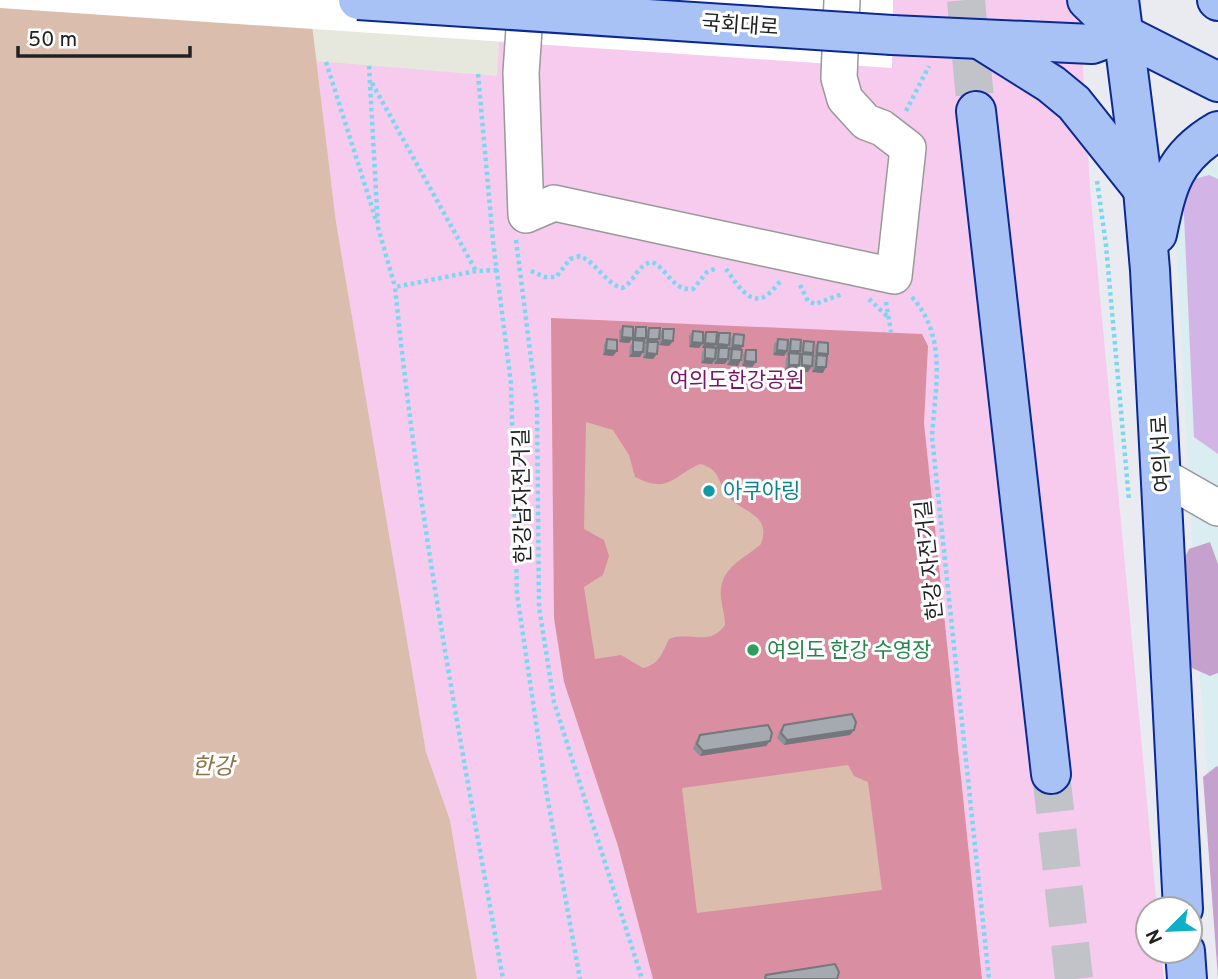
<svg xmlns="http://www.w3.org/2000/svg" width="1218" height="979" font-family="Overpass,'Noto Sans KR',sans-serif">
	<rect width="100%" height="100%" fill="#e9ebf1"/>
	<path fill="#daedf0" d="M1202 161 1218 163V900L1198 655 1173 189Z"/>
	<path fill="#d3b4e7" d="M1209 175 1218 179V454L1194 437 1183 193 1195 179Z"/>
	<g fill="#c5a1cd">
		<path d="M1210 542 1218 564V673L1210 676 1192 668 1180 635 1177 574 1189 549Z"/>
		<path d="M1217 766 1218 767V978L1203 777Z"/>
	</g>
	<path fill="#f6cbee" d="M309 0H1079L1090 189 1157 909H1148V951H1161L1164 979H477L450 820 426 752 336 222Z"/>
	<path fill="#da8ea2" d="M551 318 922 334 928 346 924 423 982 979H653L618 846 564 682 554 618Z"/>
	<path fill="#e6e7dd" d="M309 0H502L497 76 315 61Z"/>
	<g fill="#dbbdad">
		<path d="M0 0H309L336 222 426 752 450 820 477 979H0Z"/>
		<path d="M586 422 613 430 629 455 635 477C669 494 671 477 700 464 720 469 717 480 727 495 741 513 772 513 761 544 743 560 718 568 721 598 722 607 725 616 725 625 708 648 691 630 669 639 662 653 660 664 643 668L621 655 595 659 584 587 603 575 609 556 604 540 584 529Z"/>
		<path d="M848 765 854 776 868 782 882 890 697 913 682 788Z"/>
	</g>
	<path fill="#fff" d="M0 0H893L892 68 0 8Z"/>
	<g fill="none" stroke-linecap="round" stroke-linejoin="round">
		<g stroke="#c1c3c8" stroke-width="38" stroke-dasharray="38 19" stroke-linecap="butt">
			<path d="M966 0 976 111"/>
			<path d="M1051 774 1074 979"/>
		</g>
		<g stroke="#999" stroke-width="38">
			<g id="minor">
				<path d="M526 0 521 73 526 215 554 203 894 276 908 148 882 128 866 122 845 99 839 78 842 0"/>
				<path d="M1162 476 1218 508"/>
			</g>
		</g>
		<g stroke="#0b2994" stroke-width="42">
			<g id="major">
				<path d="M1087 0 1121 33 1218 82"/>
				<path d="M1119 0 1143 189 1150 270 1183 909"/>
				<path d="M1217 0 1218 1"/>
				<path d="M892 35 1092 44 1121 33"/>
				<path d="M984 42 1051 84 1074 103 1141 187"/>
				<path d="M976 111 1051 774"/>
				<path d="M1157 234C1167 186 1173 157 1218 131"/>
				<path d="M1185 951 1187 979"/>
			</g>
		</g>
		<g stroke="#7bd7f1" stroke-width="4.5" stroke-dasharray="3.5 3.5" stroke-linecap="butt">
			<path d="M326 62 376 220"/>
			<path d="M369 66 378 227 395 287"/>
			<path d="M478 74 493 241 511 384 517 594 546 790 580 979"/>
			<path d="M372 83 476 271"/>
			<path d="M906 111 929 66"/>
			<path d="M1097 181 1106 245 1129 500"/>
			<path d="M516 240 537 406 539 607 554 702 642 979"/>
			<path d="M726 269C734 279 747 305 764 297 771 294 776 285 781 281"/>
			<path d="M497 270 476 271 395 287C418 519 462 749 503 979"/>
			<path d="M531 271 545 277H556L570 259 580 256C597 263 605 283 622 288 636 281 636 265 652 262 669 270 672 291 693 289L707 272 717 268"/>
			<path d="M800 285 808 301 815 304 842 294"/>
			<path d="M912 297C948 338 935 387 932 437L989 979"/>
			<path d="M869 299 889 318"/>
			<path d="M886 302 891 332"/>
		</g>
		<use href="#minor" stroke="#fff" stroke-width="35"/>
		<use href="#major" stroke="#a9c2f6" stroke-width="38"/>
		<g stroke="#0b2994" stroke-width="42" stroke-linecap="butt">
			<path id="major-bridge" d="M358 0 892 35"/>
		</g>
		<use href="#major-bridge" stroke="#a9c2f6" stroke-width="38"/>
	</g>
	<g fill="#8e9297">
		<path d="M623 326 633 331 636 327 646 332 649 328 657 342 653 359 643 358 644 347 646 344H645V339L643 341 640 357H629L630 346 632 343V339L629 343 619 342V331Z"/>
		<path d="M663 329 673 341 669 346 659 345 660 334Z"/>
		<path d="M693 331 703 336 706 332 716 337 719 333 729 353 731 350H729L730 339 734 334 743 346 741 349V360L738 366 727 365 728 360 725 364H714V360L712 364 701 363 702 352 705 348H702V343L699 348 689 347V336Z"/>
		<path d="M607 339 613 356 603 355 604 344Z"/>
		<path d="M778 339 788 344 791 339 801 345 804 341 812 355V366L808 372 798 371V366L795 370H785L786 358 788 356H786L787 352 784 356 773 355 774 344Z"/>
		<path d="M818 342 826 356 823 373 812 372 813 361 815 358H814L815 347Z"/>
		<path d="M746 350 756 362 752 367 742 366 743 355Z"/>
		<path d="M784 725 854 730 850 735 784 745 777 738 780 730Z"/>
		<path d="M700 735 770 741 766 746 700 756 693 749 696 741Z"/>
	</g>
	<g fill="#74777b">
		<path d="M622 337 633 338 629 343 619 342Z"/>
		<path d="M635 338H646L642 343 633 341Z"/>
		<path d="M648 339H659L655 345 648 342 645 344Z"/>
		<path d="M663 340 673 341 669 346 659 345Z"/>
		<path d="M692 342 703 343 699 348 689 347Z"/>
		<path d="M705 343 716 344 712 349 702 348Z"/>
		<path d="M718 344 729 345 725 350 715 349Z"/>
		<path d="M733 345 743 346 740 351 729 350Z"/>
		<path d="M606 350 617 351 613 356 603 355Z"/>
		<path d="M777 350 787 351 784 356 773 355Z"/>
		<path d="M790 351H800L797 357 789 353 786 356Z"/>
		<path d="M633 352H643L640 357H629Z"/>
		<path d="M803 352 813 353 810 358 802 354 799 357Z"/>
		<path d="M647 353 657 354 653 359 643 358Z"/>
		<path d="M817 353 828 354 824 359 817 355 814 358Z"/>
		<path d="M705 358 715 359 712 364 701 363Z"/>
		<path d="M718 359H728L725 364H714Z"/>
		<path d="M731 360H741L738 366 727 365Z"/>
		<path d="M745 361 756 362 752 367 742 366Z"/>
		<path d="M789 365H799L795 370H785Z"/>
		<path d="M802 365 812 366 808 372 798 371Z"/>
		<path d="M816 367H826L823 373 812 372Z"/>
		<path d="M854 730 850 735 784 745 787 740Z"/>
		<path d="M770 741 766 746 700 756 703 751Z"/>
	</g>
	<g fill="#a5aab0" stroke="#74777b" stroke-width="2">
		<path d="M623 326 633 327V338L622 337Z"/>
		<path d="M636 327H646V338H635Z"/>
		<path d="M649 328H660L659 339H648Z"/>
		<path d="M663 329H674L673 341 663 340Z"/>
		<path d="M693 331 703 332V343L692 342Z"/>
		<path d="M706 332H717L716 344 705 343Z"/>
		<path d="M719 333H730L729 345 718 344Z"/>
		<path d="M734 334 744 335 743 346 733 345Z"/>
		<path d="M607 339 617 340V351L606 350Z"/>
		<path d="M778 339 788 340 787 351 777 350Z"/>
		<path d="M791 339 801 340 800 351H790Z"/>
		<path d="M633 340 644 341 643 352H633Z"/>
		<path d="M804 341 814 342 813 353 803 352Z"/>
		<path d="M648 342H658L657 354 647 353Z"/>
		<path d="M818 342 828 343V354L817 353Z"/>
		<path d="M705 347 716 348 715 359 705 358Z"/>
		<path d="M719 348H729L728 359H718Z"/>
		<path d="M732 349 742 350 741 360H731Z"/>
		<path d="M746 350H756V362L745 361Z"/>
		<path d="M789 353 800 354 799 365H789Z"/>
		<path d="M802 354 813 355 812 366 802 365Z"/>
		<path d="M817 355 827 356 826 367H816Z"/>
		<path d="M852 714 856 722 854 730 787 740 781 733 784 725Z"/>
		<path d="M768 725 772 733 770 741 703 751 697 744 700 735Z"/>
		<path d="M835 964 839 972 837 979H765L766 975Z"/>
	</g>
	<circle fill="#0f9aa8" stroke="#fff" stroke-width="2.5" cx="709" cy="491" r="7"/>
	<circle fill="#2e9e5b" stroke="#fff" stroke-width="2.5" cx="753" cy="650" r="7"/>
	<g text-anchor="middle" stroke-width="6" stroke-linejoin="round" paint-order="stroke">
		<g font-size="21" fill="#222" stroke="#fff">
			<text transform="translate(740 25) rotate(4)" y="7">국회대로</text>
			<text transform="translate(1161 454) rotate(-93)" y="7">여의서로</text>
			<text transform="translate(522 496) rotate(-91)" y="7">한강남자전거길</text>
			<text transform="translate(929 560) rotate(-96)" y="7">한강 자전거길</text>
		</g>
		<g font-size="21" fill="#7b1467" stroke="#fff">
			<text x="737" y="387">여의도한강공원</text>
		</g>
		<g font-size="21" fill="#0d838f" stroke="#fff" text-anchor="start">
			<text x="723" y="498">아쿠아링</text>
		</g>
		<g font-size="21" fill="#27864d" stroke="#fff" text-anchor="start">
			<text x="767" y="657">여의도 한강 수영장</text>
		</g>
		<g font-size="23" font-style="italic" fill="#8d7247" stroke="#fff">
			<text x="213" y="774">한강</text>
		</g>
	</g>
	<g transform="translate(1169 930) rotate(246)"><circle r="33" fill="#ffffff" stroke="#a7a7a7" stroke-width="2"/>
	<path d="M0-5L12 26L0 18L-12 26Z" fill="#0eb0c5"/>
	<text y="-10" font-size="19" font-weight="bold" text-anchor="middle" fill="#222222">N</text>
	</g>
	<path d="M18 46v10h172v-10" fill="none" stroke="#222222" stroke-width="3.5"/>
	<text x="28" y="46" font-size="21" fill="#222222" stroke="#ffffff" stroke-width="5" paint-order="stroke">50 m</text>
</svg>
